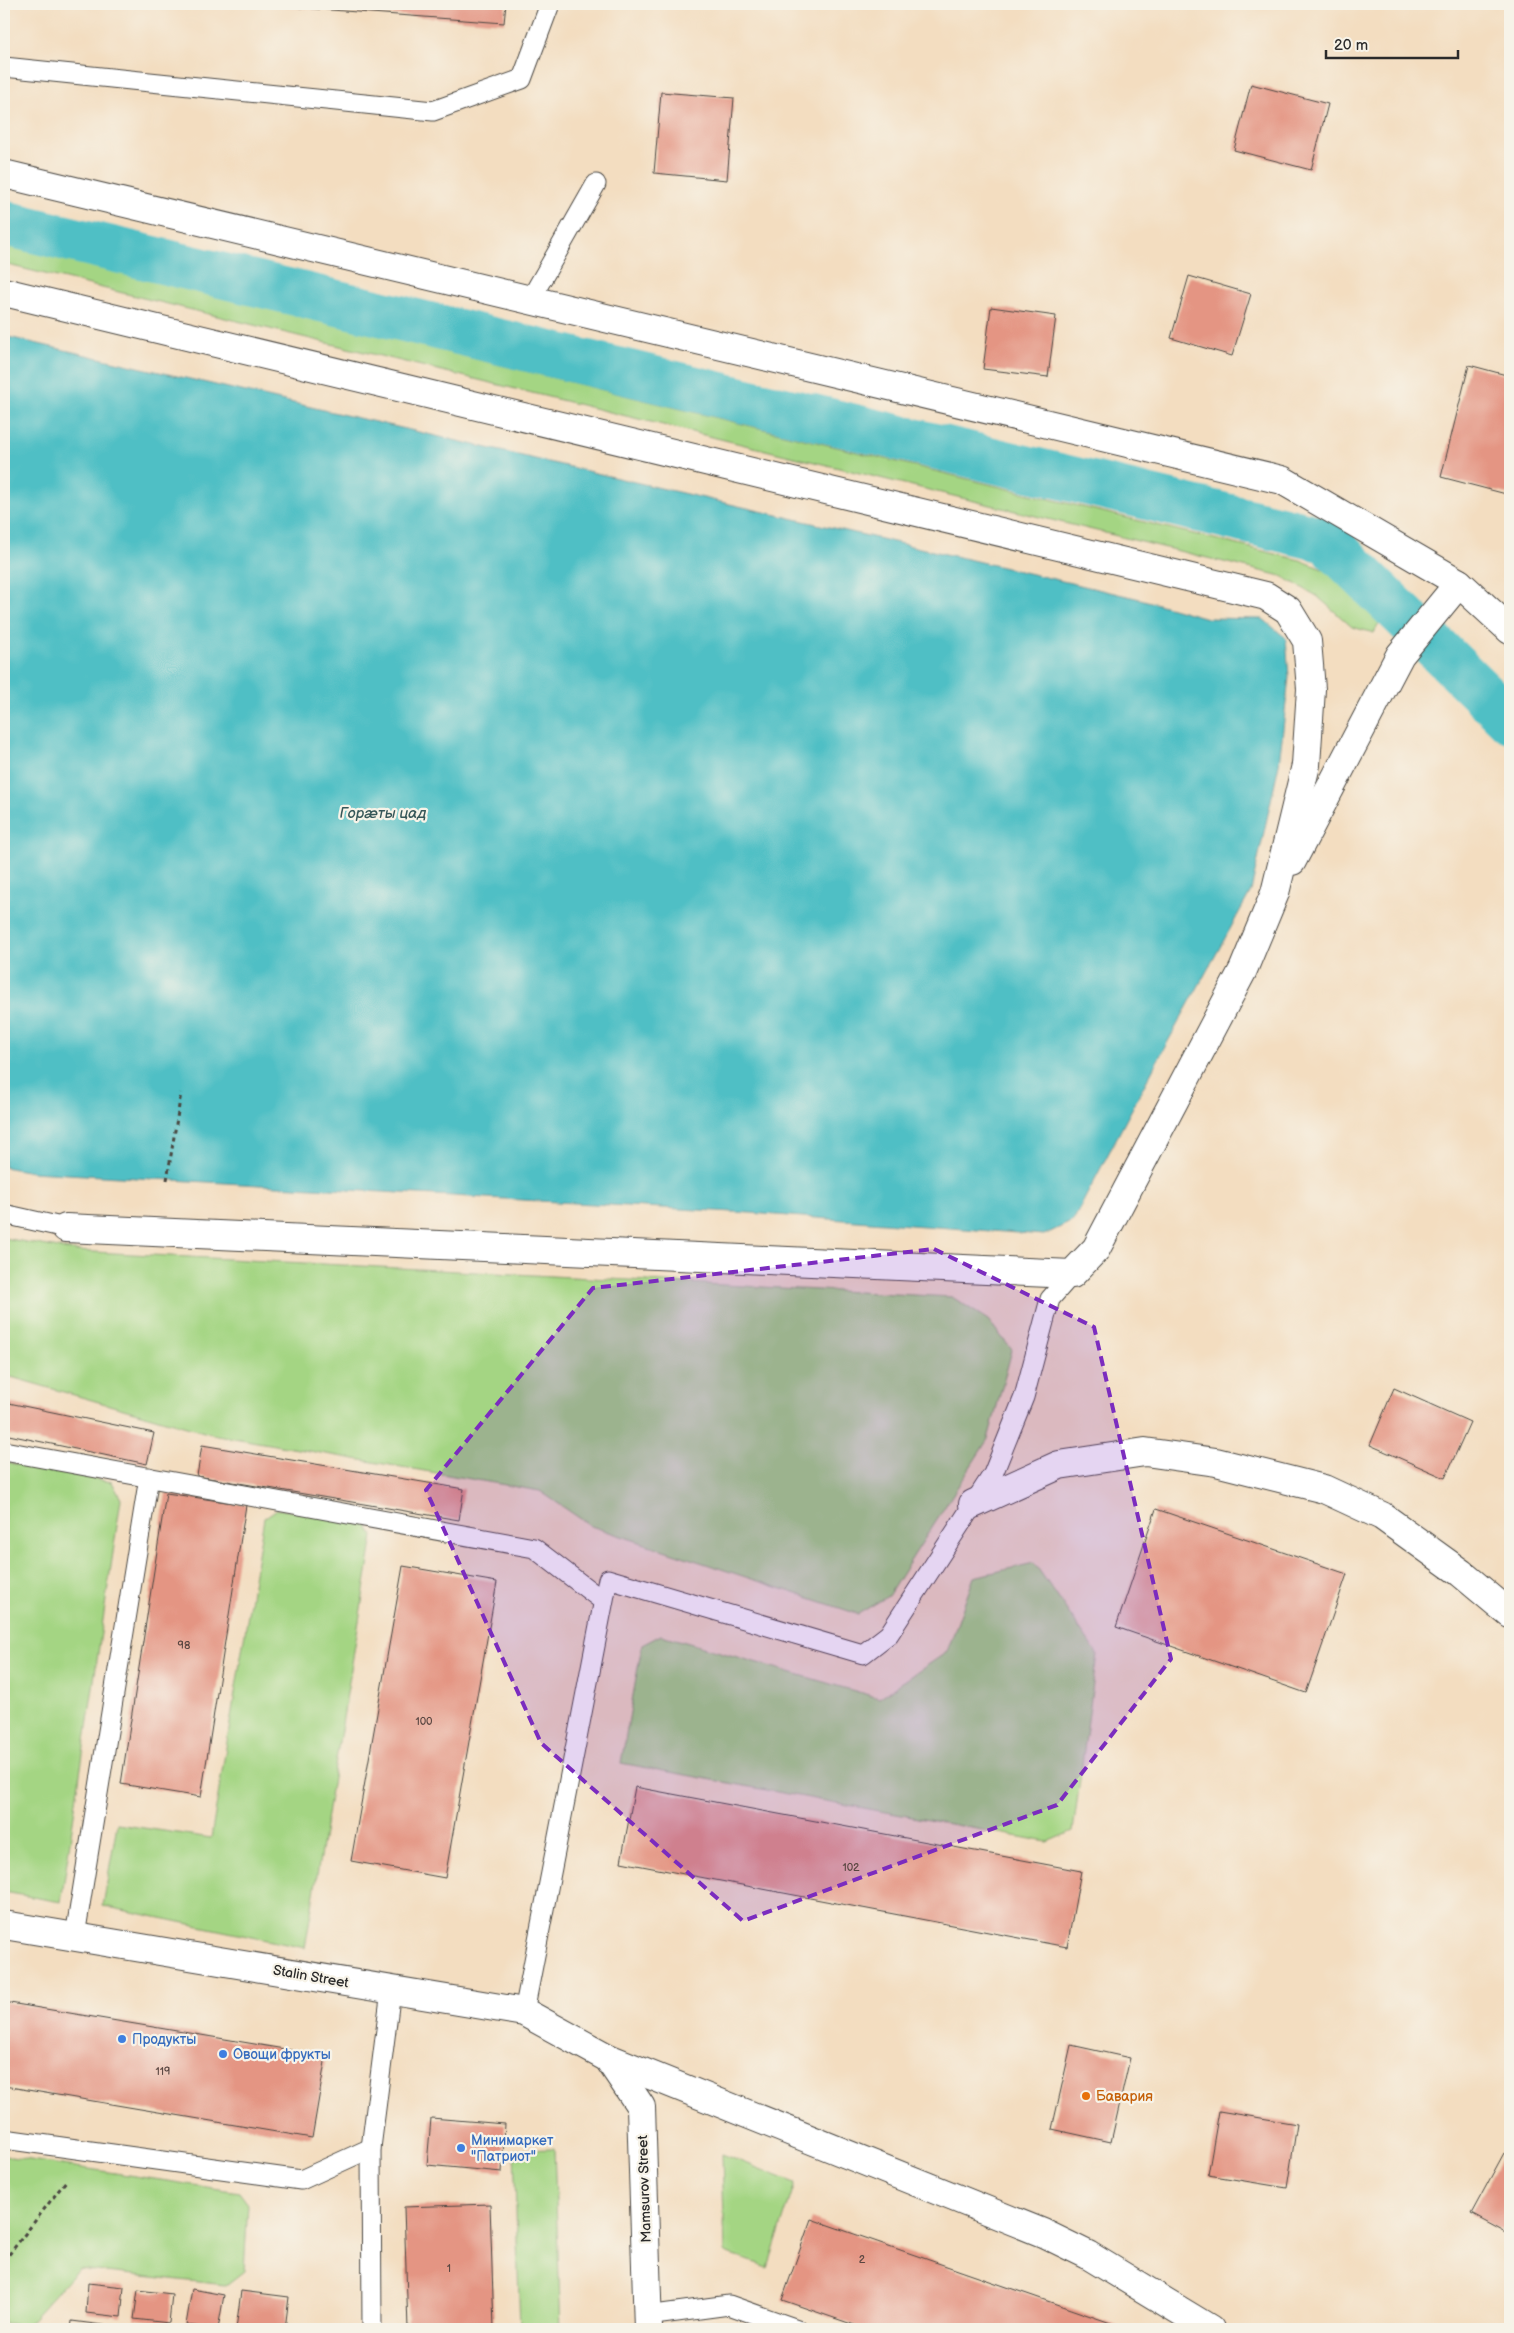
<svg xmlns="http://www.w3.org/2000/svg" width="1514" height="2333" font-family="'Balsamiq Sans',sans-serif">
	<rect width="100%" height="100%" fill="#f7f3e8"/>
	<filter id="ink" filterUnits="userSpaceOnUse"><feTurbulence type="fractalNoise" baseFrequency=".02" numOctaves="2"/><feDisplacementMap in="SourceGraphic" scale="10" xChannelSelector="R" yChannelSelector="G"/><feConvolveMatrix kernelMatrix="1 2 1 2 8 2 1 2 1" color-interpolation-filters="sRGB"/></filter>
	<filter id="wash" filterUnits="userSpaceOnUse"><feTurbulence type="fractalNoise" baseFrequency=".0096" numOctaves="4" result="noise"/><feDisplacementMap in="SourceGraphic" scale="20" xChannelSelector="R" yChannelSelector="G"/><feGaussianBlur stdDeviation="1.12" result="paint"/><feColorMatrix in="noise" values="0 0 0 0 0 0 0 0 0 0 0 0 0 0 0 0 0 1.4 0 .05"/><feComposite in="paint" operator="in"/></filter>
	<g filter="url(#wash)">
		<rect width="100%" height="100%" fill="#f3ddc0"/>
		<g fill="#a4d583" stroke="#688057">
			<path d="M4 244 1300 560 1337 575 1382 618 1374 633 1352 627 1317 596 1281 576 4 264Z"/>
			<path d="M4 1238 75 1251 952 1297 988 1320 1012 1350 988 1439 888 1596 858 1614 591 1526 540 1491 211 1434 4 1375Z"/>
			<path d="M4 1462 112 1482 121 1499 61 1902 4 1892Z"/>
			<path d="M277 1509 366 1523 373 1536 305 1948 103 1906 117 1824 211 1838 264 1518Z"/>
			<path d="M1034 1563 1097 1654 1073 1831 1047 1842 621 1763 642 1645 661 1635 879 1698 947 1652 974 1577Z"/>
			<path d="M554 2149 561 2329H520L514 2150Z"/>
			<path d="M722 2154 795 2183 768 2267 725 2253Z"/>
			<path d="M4 2156 239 2192 248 2204 244 2271 226 2285 78 2269 26 2326 4 2323Z"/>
		</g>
		<path fill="#50bfc5" stroke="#3e7578" d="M4 336 1140 599 1207 618 1263 619 1286 638 1289 677 1279 764 1251 891 1155 1065 1073 1221 1044 1235 750 1213 32 1172 4 1167Z"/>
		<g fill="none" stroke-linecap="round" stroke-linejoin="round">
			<path stroke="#50bfc5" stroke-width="46" d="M4 223 1326 540 1510 720"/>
		</g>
		<g id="blocks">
			<g fill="#e49583">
				<path d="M251 4H506L504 23Z"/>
				<path d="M1251 84 1328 104 1311 170 1234 150Z"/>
				<path d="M661 92 734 98 727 180 654 173Z"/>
				<path d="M1189 276 1251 294 1232 356 1171 338Z"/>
				<path d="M991 307 1056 316 1048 377 983 369Z"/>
				<path d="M1469 365 1510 376V495L1441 477Z"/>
				<path d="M1394 1388 1470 1422 1445 1478 1370 1445Z"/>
				<path d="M4 1402 154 1433 147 1464 4 1434Z"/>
				<path d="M202 1445 464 1489 459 1520 197 1476Z"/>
				<path d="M166 1493 246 1505 201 1797 121 1784Z"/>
				<path d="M1156 1509 1347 1574 1306 1693 1116 1627Z"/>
				<path d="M403 1566 497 1582 445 1878 351 1861Z"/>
				<path d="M635 1787 1081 1871 1067 1947 621 1862Z"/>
				<path d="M4 2002 326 2056 312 2138 4 2086Z"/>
				<path d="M1071 2045 1130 2058 1111 2142 1052 2129Z"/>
				<path d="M1219 2111 1297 2124 1287 2188 1208 2175Z"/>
				<path d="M431 2118 505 2124 502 2172 427 2165Z"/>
				<path d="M1504 2153 1510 2157V2235L1471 2214Z"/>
				<path d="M490 2204 494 2329H408L404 2207Z"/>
				<path d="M811 2219 1128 2329H866L782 2300Z"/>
				<path d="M88 2283 124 2287 121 2317 86 2313Z"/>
				<path d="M192 2289 224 2295 218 2329 186 2325Z"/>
				<path d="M138 2290 172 2294 169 2323 134 2319Z"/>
				<path d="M241 2291 289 2297 285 2329H236Z"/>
				<path d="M72 2321 110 2326V2329H71Z"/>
			</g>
		</g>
	</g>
	<g filter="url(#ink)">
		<use href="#blocks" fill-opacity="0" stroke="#494641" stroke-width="1"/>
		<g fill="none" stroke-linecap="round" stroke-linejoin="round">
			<g stroke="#494641" stroke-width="21">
				<g id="service">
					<path d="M4 67 433 111 522 79 550 4"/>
					<path d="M530 300 596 184"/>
					<path d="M4 1214 66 1228"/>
					<path d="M4 1451 534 1548 603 1601"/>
					<path d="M75 1936 149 1477"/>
					<path d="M524 2012 608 1579 863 1654 889 1634 993 1474 1024 1397 1050 1299 1072 1274"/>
					<path d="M4 2139 301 2180 371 2148"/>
					<path d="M647 2316 729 2305 797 2329"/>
					<path d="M372 2329 371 2148 391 1990"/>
				</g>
			</g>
			<g stroke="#494641" stroke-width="30">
				<g id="pedestrian">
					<path d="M4 292 1266 596 1288 610 1307 641 1311 689 1306 765 1275 893 1243 970 1096 1249 1072 1274 66 1228"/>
					<path d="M1292 861 1400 655 1459 583"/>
				</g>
			</g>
			<g stroke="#494641" stroke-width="30">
				<g id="minor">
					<path d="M4 174 1282 480 1459 583 1510 630"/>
					<path d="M973 1504 1059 1465 1145 1452 1216 1462 1324 1489 1382 1516 1461 1573 1510 1614"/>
					<path d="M608 2058 1043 2233 1088 2255 1210 2329"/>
				</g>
			</g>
			<g stroke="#494641" stroke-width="30">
				<path id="tertiary" d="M4 1925 524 2012 608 2058 641 2107 648 2329"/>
			</g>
			<g stroke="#494641" stroke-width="3" stroke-dasharray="4 4" stroke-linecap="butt">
				<path d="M167 1180 181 1093"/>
				<path d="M4 2261 66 2181"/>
			</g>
			<use href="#service" stroke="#fff" stroke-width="19"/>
			<use href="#pedestrian" stroke="#fff" stroke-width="28"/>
			<use href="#minor" stroke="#fff" stroke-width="28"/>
			<use href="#tertiary" stroke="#fff" stroke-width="28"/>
		</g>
	</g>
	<path fill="#7b2cbf" fill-opacity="0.2" stroke="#7b2cbf" stroke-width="4" stroke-dasharray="10 6" stroke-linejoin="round" d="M934 1249 1094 1327 1171 1659 1057 1805 743 1921 541 1743 426 1490 593 1288Z"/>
	<g fill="#3f7fe0" stroke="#f7f3e8" stroke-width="2">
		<circle cx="122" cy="2039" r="5"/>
		<circle cx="223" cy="2054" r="5"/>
		<circle cx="461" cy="2148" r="5"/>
	</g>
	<circle fill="#e8710a" stroke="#f7f3e8" stroke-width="2" cx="1086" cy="2096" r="5"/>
	<g text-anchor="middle" stroke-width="4.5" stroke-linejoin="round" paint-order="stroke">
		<g font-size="11" fill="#594641">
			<text x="184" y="1649">98</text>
			<text x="424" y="1725">100</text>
			<text x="851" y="1871">102</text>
			<text x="163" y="2075">119</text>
			<text x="862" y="2263">2</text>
			<text x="449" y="2272">1</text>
		</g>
		<g font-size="14" fill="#2b2b2b" stroke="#f7f3e8">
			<text transform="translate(311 1976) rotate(10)" y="5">Stalin Street</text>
			<text transform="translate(644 2189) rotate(-92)" y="5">Mamsurov Street</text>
		</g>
		<g font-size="14" fill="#366cbe" stroke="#f7f3e8" text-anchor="start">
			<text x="132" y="2044">Продукты</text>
			<text x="233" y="2059">Овощи фрукты</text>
			<text x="471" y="2145">Минимаркет<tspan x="471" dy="16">"Патриот"</tspan></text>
		</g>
		<g font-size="14" fill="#c56008" stroke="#f7f3e8" text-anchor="start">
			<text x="1096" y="2101">Бавария</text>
		</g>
		<g font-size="15" font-style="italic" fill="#365759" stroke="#f7f3e8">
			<text x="383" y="818">Горӕты цад</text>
		</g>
	</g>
	<rect width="1514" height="2333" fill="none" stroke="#f7f3e8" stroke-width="20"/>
	<path d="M1326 50v8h132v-8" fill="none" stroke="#2b2b2b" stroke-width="2.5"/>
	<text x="1334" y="50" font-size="15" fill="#2b2b2b" stroke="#f7f3e8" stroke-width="4" paint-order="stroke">20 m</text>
</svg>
